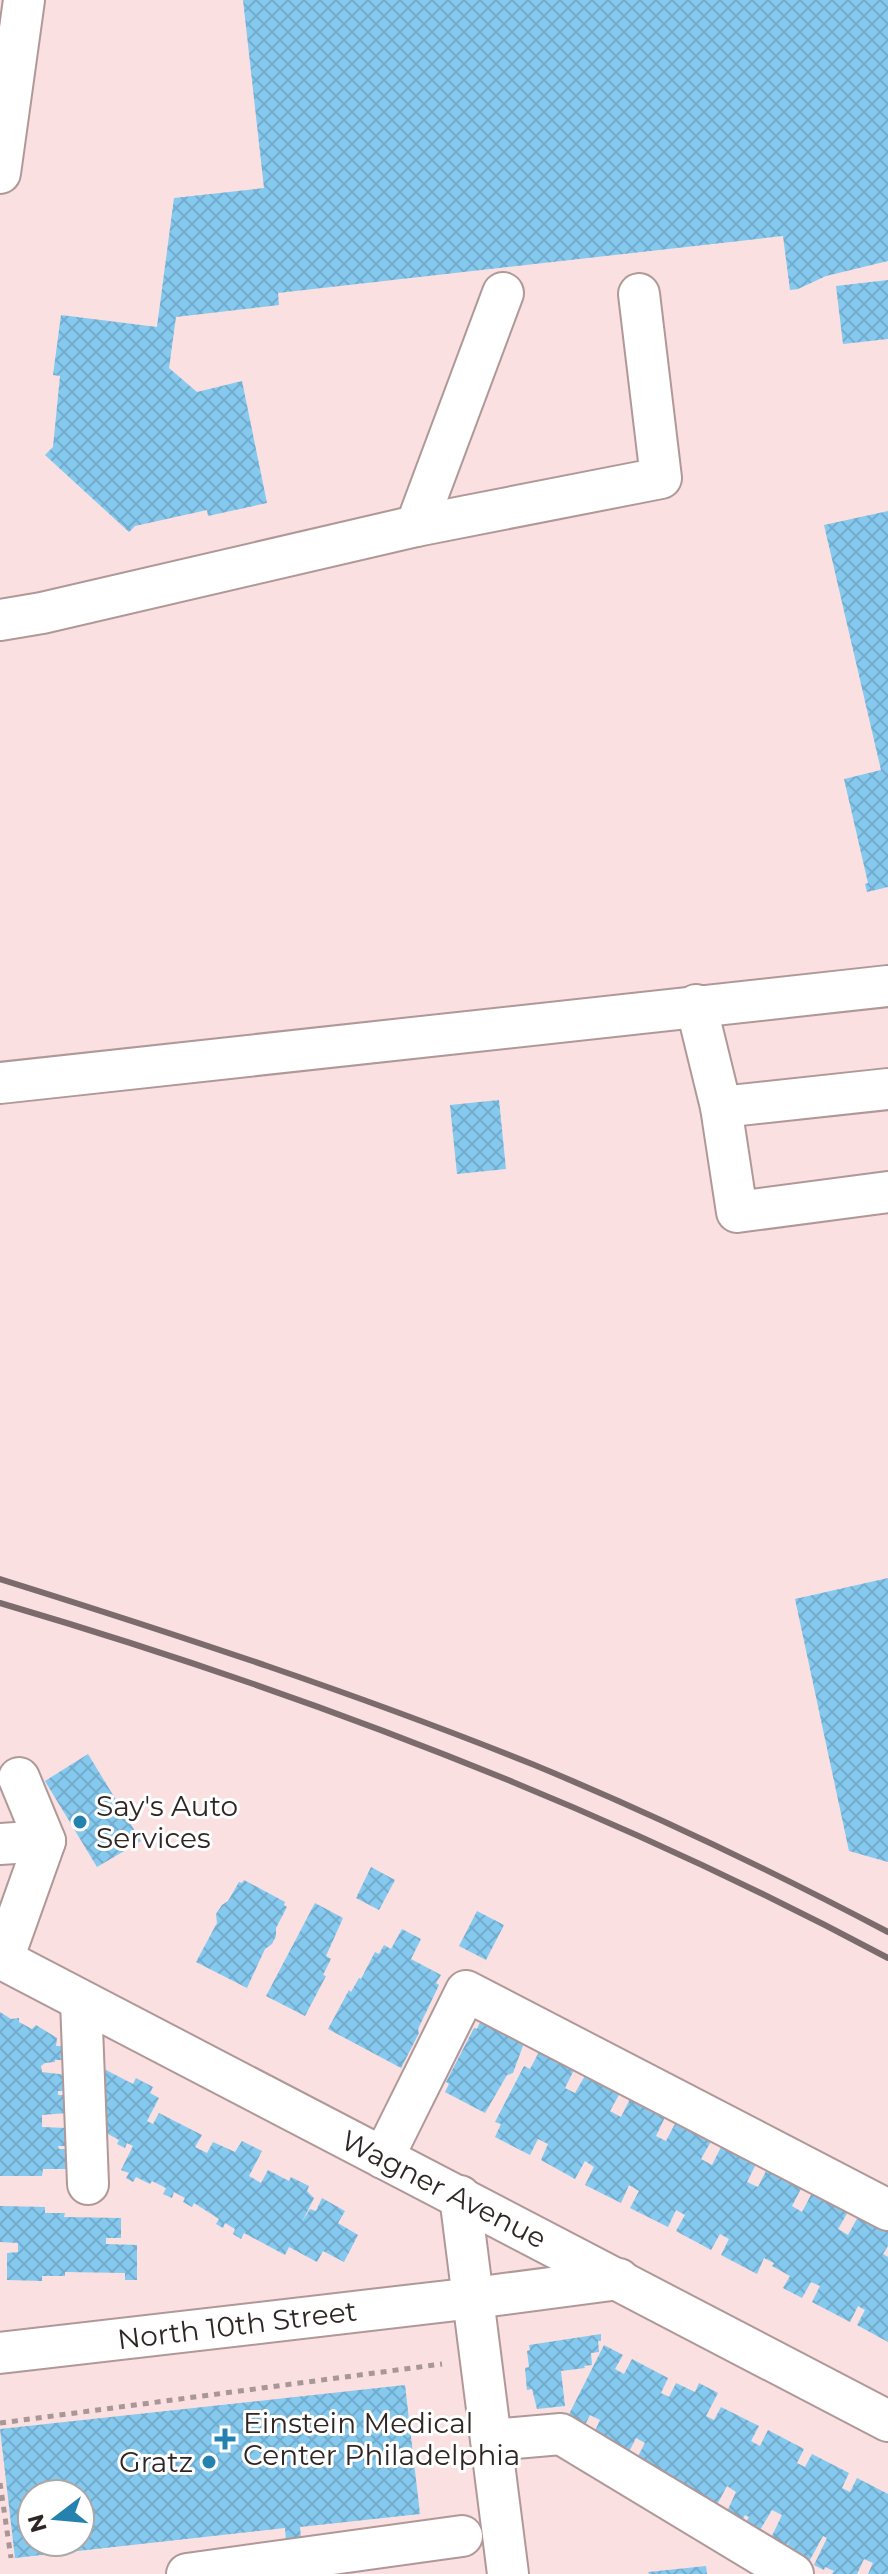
<svg xmlns="http://www.w3.org/2000/svg" width="888" height="2574" font-family="Montserrat,sans-serif">
	<defs>
		<pattern id="building-cross-hatch" width="8" height="8" patternUnits="userSpaceOnUse" patternTransform="scale(2)"><rect width="8" height="8" fill="#85c9ef"/><path d="M0 0l8 8M0 8l8-8" fill="none" stroke="#73accd"/></pattern>
	</defs>
	<rect width="100%" height="100%" fill="#fae0e1"/>
	<g fill="url(#building-cross-hatch)" fill-rule="evenodd">
		<path d="M243 0H888V261L826 276 798 289 790 290 783 236 278 293 279 305 176 317 169 368 197 392 242 381 267 503 208 516 207 510 135 526 129 532 45 455 53 447 60 376 53 375 61 315 157 327 174 198 264 188Z"/>
		<path d="M888 280V339L843 344 836 286Z"/>
		<path d="M888 511V887L867 892 865 884 868 883 844 779 881 770 824 525Z"/>
		<path d="M499 1100 506 1169 457 1174 450 1105Z"/>
		<path d="M888 1578V1862L849 1851 795 1599Z"/>
		<path d="M88 1754 141 1841 97 1867 45 1781Z"/>
		<path d="M371 1867 395 1880 379 1910 356 1898Z"/>
		<path d="M244 1880 285 1902 284 1905 287 1907 276 1928V1936L272 1944 265 1949 247 1988 196 1962 217 1923 216 1914 222 1905 228 1901 239 1882 242 1883Z"/>
		<path d="M315 1903 343 1918 326 1956 331 1959 323 1975 326 1976 305 2016 266 1996Z"/>
		<path d="M477 1911 504 1925 486 1960 459 1946Z"/>
		<path d="M402 1929 421 1939 411 1959 441 1975 436 1983 439 1985 418 2029 419 2033 401 2068 328 2029 349 1990 351 1992 359 1978 361 1979 375 1952 379 1954 384 1945 391 1949Z"/>
		<path d="M0 2012 11 2019 19 2018V2022L32 2029 36 2025 57 2038 56 2046H65V2060H55V2062L45 2063 41 2066 42 2072 67 2075 66 2091H58V2095H67V2113L42 2115V2127L67 2128V2146H58L59 2149H67V2169H43L42 2176H0Z"/>
		<path d="M481 2020 524 2043 513 2073 507 2075 485 2113 445 2092 449 2084 446 2082 474 2028 477 2029Z"/>
		<path d="M540 2050 575 2068 565 2088 575 2093 586 2074 620 2093 610 2111 621 2117 631 2097 666 2115 656 2136 666 2141 677 2120 713 2138 701 2159 712 2165 723 2143 757 2162 747 2182 758 2187 768 2167 803 2185 792 2206 802 2212 813 2191 849 2210 838 2229 848 2235 859 2215 888 2231V2246L883 2254 888 2257V2342L857 2325 865 2310 858 2306 850 2322 812 2302 820 2286 811 2282 802 2298 783 2288 790 2276 772 2266 774 2263 764 2258 757 2274 721 2255 729 2239 720 2234 711 2250 676 2231 685 2215 676 2210 668 2227 630 2208 639 2191 629 2185 621 2203 585 2185 594 2167 585 2161 575 2179 541 2160 548 2144 538 2139 530 2155 495 2137 501 2124 495 2122 524 2066 530 2069Z"/>
		<path d="M106 2070 133 2084 136 2078 153 2087 150 2093 159 2098 147 2121 153 2124 159 2113 202 2135 195 2147 207 2153 213 2142 235 2152 242 2141 262 2151 249 2176 261 2183 268 2170 289 2181 291 2177 309 2186 307 2191 314 2198 302 2222 310 2209 316 2211 322 2198 345 2211 338 2223 358 2235 344 2262 323 2251 317 2262 289 2247 285 2255 244 2233 241 2239 233 2234 235 2229 225 2223 223 2228 216 2224 219 2219 194 2203 192 2207 183 2202 185 2198 174 2192 172 2198 163 2194 166 2188 152 2181 150 2184 136 2177 133 2182 126 2178 129 2173 121 2170 133 2146 127 2143 125 2148 117 2144 119 2140 99 2129 98 2086Z"/>
		<path d="M0 2206 45 2207V2213H65L64 2217 121 2218V2238H106V2244L137 2245V2280H125V2273L65 2272V2276H42V2281L7 2280V2253L18 2252V2243L0 2242Z"/>
		<path d="M601 2334V2341H598L599 2352 591 2353 592 2365 584 2366 585 2368 561 2371 565 2406 537 2409 532 2389 527 2390 525 2368 529 2367 527 2351 530 2350 529 2345Z"/>
		<path d="M604 2345 623 2355 615 2369 624 2374 632 2359 668 2378 661 2393 669 2397 676 2383 695 2392 699 2383 718 2393 706 2416 714 2420 721 2407 759 2426 751 2441 760 2446 768 2430 804 2449 797 2463 805 2467 812 2454 849 2473 842 2488 850 2492 857 2478 888 2494V2574H868L873 2563 864 2559 857 2574H832L834 2571 825 2567 824 2570 814 2565 827 2538 823 2536 805 2569 782 2557 791 2538 787 2545 780 2542 778 2546 769 2542 782 2515 772 2510 760 2530 746 2522 749 2517 745 2515 739 2526 724 2518 736 2492 727 2486 713 2512 652 2477 656 2468 637 2458 645 2443 636 2438 628 2454 590 2442 600 2420 590 2415 581 2433 561 2430Z"/>
		<path d="M405 2385 420 2514 300 2527 301 2539 286 2541 285 2528 15 2558 0 2429ZM32 2494H80V2542H32Z"/>
		<path d="M706 2566 707 2574H649L648 2572Z"/>
	</g>
	<g fill="none" stroke-linecap="round" stroke-linejoin="round">
		<g stroke="#b09898" stroke-width="44">
			<g id="minor">
				<path d="M0 173 24 0"/>
				<path d="M416 526 661 478 639 294"/>
				<path d="M0 620 42 613 416 526 503 293"/>
				<path d="M696 1005 721 1107 737 1212 888 1192"/>
				<path d="M0 1083 888 986"/>
				<path d="M721 1107 888 1089"/>
				<path d="M0 1844 45 1841"/>
				<path d="M0 1958 888 2421"/>
				<path d="M3 1959 45 1841 19 1778"/>
				<path d="M81 2001 88 2184"/>
				<path d="M383 2158 466 1991 888 2210"/>
				<path d="M460 2196 508 2574"/>
				<path d="M0 2353 474 2298 619 2279"/>
				<path d="M492 2440 561 2434 793 2574"/>
				<path d="M187 2574 462 2536"/>
			</g>
		</g>
		<g stroke="#a99697" stroke-width="5" stroke-dasharray="6 6" stroke-linecap="butt">
			<path d="M0 2423 442 2364"/>
			<path d="M0 2483 11 2558"/>
		</g>
		<use href="#minor" stroke="#fff" stroke-width="40"/>
		<g stroke="#7b6b6c" stroke-width="6">
			<path d="M0 1579C179 1635 358 1694 532 1764 653 1814 772 1871 888 1932"/>
			<path d="M0 1603C306 1693 607 1808 888 1958"/>
		</g>
	</g>
	<g fill="#2582af" stroke="#fff" stroke-width="3">
		<circle cx="80" cy="1822" r="8"/>
		<path d="M221 2427h8v8h8v8h-8v8h-8v-8h-8v-8h8z"/>
		<circle cx="209" cy="2462" r="8"/>
	</g>
	<g text-anchor="middle" stroke-width="6" stroke-linejoin="round" paint-order="stroke">
		<g font-size="28" fill="#2e2525" stroke="#fff" text-anchor="start">
			<text x="96" y="1816">Say's Auto<tspan x="96" dy="32">Services</tspan></text>
			<text x="243" y="2433">Einstein Medical<tspan x="243" dy="32">Center Philadelphia</tspan></text>
			<text x="193" y="2472" text-anchor="end">Gratz</text>
		</g>
		<g font-size="28" fill="#2e2525" stroke="#fff">
			<text transform="translate(444 2189) rotate(27)" y="10">Wagner Avenue</text>
			<text transform="translate(237 2325) rotate(-7)" y="10">North 10th Street</text>
		</g>
	</g>
	<g transform="translate(56 2518) rotate(254)"><circle r="38" fill="#ffffff" stroke="#aba8a8" stroke-width="2"/>
	<path d="M0-6L14 30L0 20L-14 30Z" fill="#2582af"/>
	<text y="-12" font-size="22" font-weight="bold" text-anchor="middle" fill="#2e2525">N</text>
	</g>
</svg>
